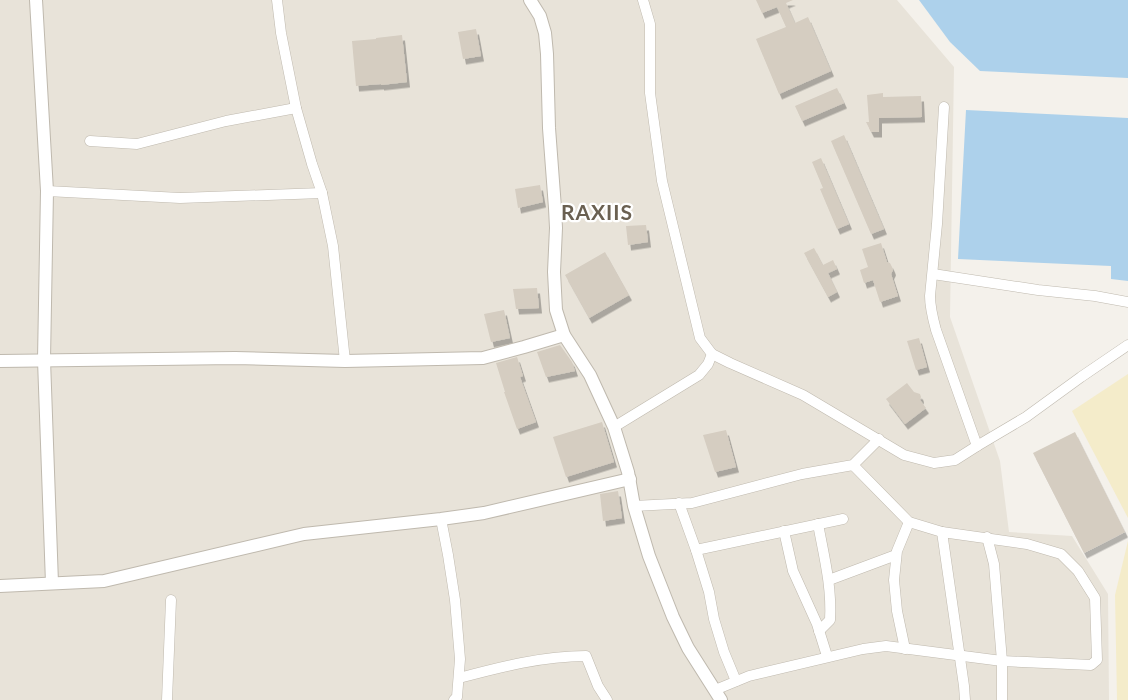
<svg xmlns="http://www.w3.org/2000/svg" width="1128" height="700" font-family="Lato,sans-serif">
	<defs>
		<filter id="shadow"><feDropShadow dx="3" dy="5.5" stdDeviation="0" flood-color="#0004"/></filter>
	</defs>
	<rect width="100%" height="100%" fill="#f4f1eb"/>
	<path fill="#e8e3d9" d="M0 0H897L954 67 950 317 1000 461 1009 532 1072 536 1108 594 1109 700H0Z"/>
	<g fill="#f4ecca">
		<path d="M1128 374V518L1072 411Z"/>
		<path d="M1128 541V700H1117L1115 595Z"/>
	</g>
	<g fill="#add1eb">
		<path d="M919 0H1128V78L980 71 950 42Z"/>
		<path d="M966 110 1128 118V281L1111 279V266L958 259Z"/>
	</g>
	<g fill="#d5cdc1" filter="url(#shadow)">
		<path d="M756 0H793L786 3 795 23 808 17 831 71 779 94 756 39 786 27 777 7 762 13Z"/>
		<path d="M476 29 481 56 463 59 458 32Z"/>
		<path d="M402 35 407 82 381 85V84L356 86 352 41 376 39V38Z"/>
		<path d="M837 88 844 103 802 121 795 106Z"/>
		<path d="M883 93V97L921 96 922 117 879 118V132H871L866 122H869L867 95Z"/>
		<path d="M844 135 884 229 871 234 831 141Z"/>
		<path d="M821 158 849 224 837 229 820 189 823 188 812 162Z"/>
		<path d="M540 185 543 202 518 208 515 189Z"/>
		<path d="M646 225 648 242 628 245 626 226Z"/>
		<path d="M881 243 887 262 890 263 892 267 893 270 891 274 898 296 880 302 873 280 864 283 860 270 868 267 862 249Z"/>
		<path d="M814 248 823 265 833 260 837 269 828 273 837 292 828 297 804 253Z"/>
		<path d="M605 252 629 295 589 318 565 275Z"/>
		<path d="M537 288 539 308 516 309 513 289Z"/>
		<path d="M504 310 510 338 491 342 484 314Z"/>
		<path d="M919 338 927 367 916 370 907 341Z"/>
		<path d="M560 345 572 362 575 371 546 377 537 352Z"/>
		<path d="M517 357 523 376 520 377 536 422 517 429 504 392H505L496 363Z"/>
		<path d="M907 383 914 392 920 394 921 397 920 400 926 408 905 424 886 399Z"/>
		<path d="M602 422 614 462 566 477 553 437Z"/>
		<path d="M726 430 736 467 715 472 703 435Z"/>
		<path d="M1075 432 1125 532 1084 553 1033 453Z"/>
		<path d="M618 491 622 518 603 521 600 494Z"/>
	</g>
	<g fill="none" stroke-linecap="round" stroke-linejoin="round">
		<g stroke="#bfb9ae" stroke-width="11">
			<g id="minor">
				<path d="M277 0 281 33 296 108 312 164 322 193 333 246 345 361"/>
				<path d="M643 0 650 24V93L662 181 700 338 712 354 730 363 803 395 904 455 934 463 955 460 977 446 1026 417 1081 377 1128 345"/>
				<path d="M944 107 937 224 930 296C930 308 933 319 936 330L977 446"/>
				<path d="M90 141 137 144 226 121 296 108"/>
				<path d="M47 191 180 198 322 193"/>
				<path d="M933 274 1038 290 1095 296 1128 302"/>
				<path d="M614 427 699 375 708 364 712 354"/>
				<path d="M679 503 696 550 709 592 714 619 724 652 736 681"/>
				<path d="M634 506 692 503 802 474 853 465 879 439"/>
				<path d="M441 519 448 555 455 600 460 659 457 697 454 700"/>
				<path d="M818 524C824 556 832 587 830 620L819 631"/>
				<path d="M784 531 793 571 817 624 827 656"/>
				<path d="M942 532 964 686 965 700"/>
				<path d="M987 537 994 564 1002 661V700"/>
				<path d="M696 550 843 519"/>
				<path d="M829 580 896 555"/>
				<path d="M905 649 897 611 894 580 897 551 909 522"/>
				<path d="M459 678C500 667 543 656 586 656L598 686 607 700"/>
				<path d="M715 690 749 676 863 649 886 646 1002 661 1091 665 1097 660 1095 598 1078 571 1061 554 1027 544 942 532 909 522 853 465"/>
				<path d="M167 700 171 600"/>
			</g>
		</g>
		<g stroke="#bfb9ae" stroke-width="14">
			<g id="tertiary">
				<path d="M36 0 47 191 44 360 52 583"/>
				<path d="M530 0 540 16 545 33 547 54 549 128 555 208 556 228 554 272 556 310 564 335 590 375 614 427 628 472 634 506 649 556 673 617 688 648 721 700"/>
				<path d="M0 361 235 358 345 361 483 358 524 347 564 335"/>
				<path d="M0 586 104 581 304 534 441 519 484 513 630 479"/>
			</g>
		</g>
		<use href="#minor" stroke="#fff" stroke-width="10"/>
		<use href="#tertiary" stroke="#fff" stroke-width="12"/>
	</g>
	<g text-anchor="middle" stroke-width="4.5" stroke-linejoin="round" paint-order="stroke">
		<g font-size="21" font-weight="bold" letter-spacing="1" fill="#6a6051" stroke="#fff">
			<text x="597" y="220">RAXIIS</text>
		</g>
	</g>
</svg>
